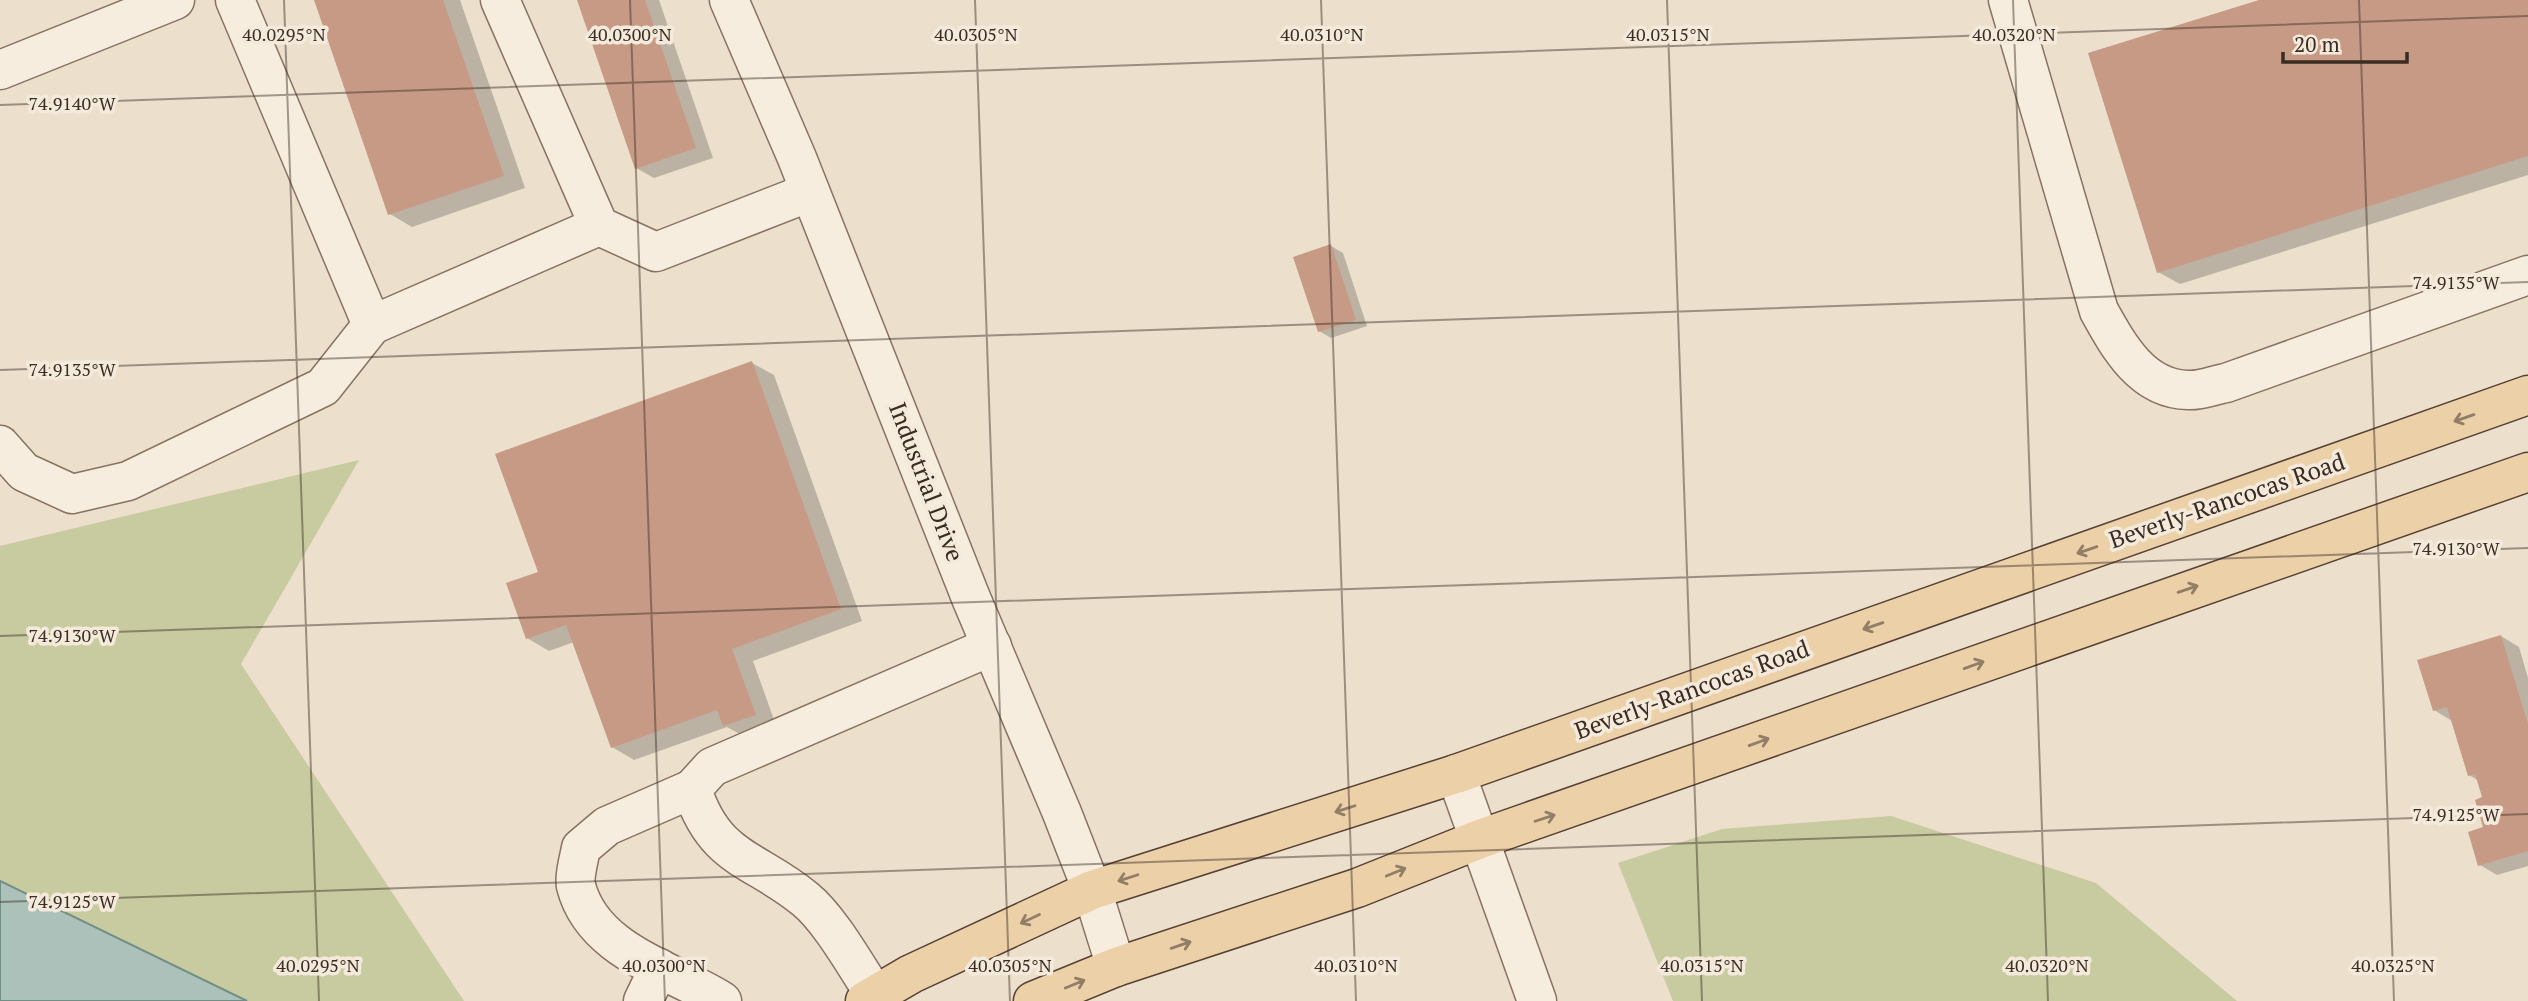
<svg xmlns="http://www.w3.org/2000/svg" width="2528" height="1001" font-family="'PT Serif',serif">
	<rect width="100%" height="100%" fill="#ecdfcc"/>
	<g fill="#c8caa0">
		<path d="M359 460 241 664 464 1001H247L0 881V546Z"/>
		<path d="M1891 816 2096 883 2237 1001H1673L1618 863 1722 829Z"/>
	</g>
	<path fill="#abc1b9" stroke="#728f85" stroke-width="2" d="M0 881 247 1001H0Z"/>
	<g fill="#0003">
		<path d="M316 0H460L525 188 412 227 390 214Z"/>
		<path d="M578 0H659L713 158 654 178 636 168Z"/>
		<path d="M2265 0H2528V175L2180 284 2158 272Z"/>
		<path d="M1331 246 1343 253 1367 326 1331 338 1319 331Z"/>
		<path d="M752 363 774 375 862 621 753 661 777 728 747 738 727 727 634 760 612 747 574 642 549 651 527 638 540 573Z"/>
		<path d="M2501 636 2519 647 2528 678V866L2497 875 2480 865 2485 828 2484 799 2479 781 2469 775 2452 721 2434 710Z"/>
	</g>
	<g fill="#c79a85">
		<path d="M314 0H443L504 176 388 215Z"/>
		<path d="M577 0H645L696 148 635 169Z"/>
		<path d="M2259 0H2528V156L2157 273 2088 53Z"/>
		<path d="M1331 244 1356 320 1318 332 1293 257Z"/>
		<path d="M752 361 841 609 732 649 756 715 723 726 717 710 611 748 566 625 526 639 506 583 538 572 495 454Z"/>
		<path d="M2501 635 2528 724V851L2478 866 2468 832 2483 827 2475 800 2482 797 2475 774 2468 776 2447 707 2433 711 2417 660Z"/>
	</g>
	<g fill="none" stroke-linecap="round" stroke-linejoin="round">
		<g stroke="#887261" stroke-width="41">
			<g id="minor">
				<path d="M235 0 372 325 599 226"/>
				<path d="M500 0 599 226 656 252 810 192"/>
				<path d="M729 0 797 158 971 598 1062 813 1092 890 1116 967"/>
				<path d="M2008 0 2099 311C2119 347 2142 389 2188 390 2200 391 2214 385 2226 383L2528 275"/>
				<path d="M0 70 175 0"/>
				<path d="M0 445 24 472 72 494 128 481 323 387 372 325"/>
				<path d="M1456 774 1537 1001"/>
				<path d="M692 789 607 826 581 848C579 859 574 876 576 886 593 952 671 969 722 1001"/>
				<path d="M875 995C857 968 830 919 805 899 756 858 715 861 692 789L712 767 992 646"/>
				<path d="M643 1001 659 968"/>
			</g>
		</g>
		<g stroke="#564134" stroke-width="41">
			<g id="major">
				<path d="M865 1001 911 974 1092 890 1456 774 2528 395"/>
				<path d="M1033 1001 1116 967 1357 888 1480 839 2528 472"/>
			</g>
		</g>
		<use href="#minor" stroke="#f7eddf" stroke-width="38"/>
		<use href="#major" stroke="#ebd0a8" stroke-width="38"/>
	</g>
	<defs><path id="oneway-shaft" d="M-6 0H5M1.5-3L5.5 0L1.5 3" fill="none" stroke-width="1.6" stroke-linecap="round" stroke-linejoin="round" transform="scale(1.75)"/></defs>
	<g stroke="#927e66">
		<use href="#oneway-shaft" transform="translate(2464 418) rotate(161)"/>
		<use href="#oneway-shaft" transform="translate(2087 550) rotate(161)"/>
		<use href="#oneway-shaft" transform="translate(2188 589) rotate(-19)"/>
		<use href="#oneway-shaft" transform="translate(1873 626) rotate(161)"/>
		<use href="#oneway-shaft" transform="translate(1974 665) rotate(-20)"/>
		<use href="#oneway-shaft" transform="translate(1759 742) rotate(-20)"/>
		<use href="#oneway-shaft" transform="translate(1345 809) rotate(162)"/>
		<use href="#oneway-shaft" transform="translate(1545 818) rotate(-18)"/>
		<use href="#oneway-shaft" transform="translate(1396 872) rotate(-22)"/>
		<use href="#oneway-shaft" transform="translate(1128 878) rotate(162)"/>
		<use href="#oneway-shaft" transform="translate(1030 919) rotate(155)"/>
		<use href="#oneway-shaft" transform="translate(1181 945) rotate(-19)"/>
		<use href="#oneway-shaft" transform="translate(1075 984) rotate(-22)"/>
	</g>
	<path fill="none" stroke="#3a2c23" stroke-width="2" stroke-opacity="0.45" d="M284 0 319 1001M630 0 665 1001M975 0 1010 1001M1321 0 1356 1001M1667 0 1702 1001M2013 0 2048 1001M2359 0 2394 1001M0 105 2528 16M0 370 2528 282M0 636 2528 548M0 902 2528 814"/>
	<g text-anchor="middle" stroke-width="7" stroke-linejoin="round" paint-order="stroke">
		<g font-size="24" fill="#3a2c23" stroke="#f4eadb">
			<text transform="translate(926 482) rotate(69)" y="8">Industrial Drive</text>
			<text transform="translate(2227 501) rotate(-19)" y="8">Beverly-Rancocas Road</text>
			<text transform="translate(1692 690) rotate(-20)" y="8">Beverly-Rancocas Road</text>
		</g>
	</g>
	<g font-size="18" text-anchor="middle" fill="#3a2c23" stroke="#f4eadb" stroke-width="7" stroke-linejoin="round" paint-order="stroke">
		<text x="284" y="41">40.0295°N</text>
		<text x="630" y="41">40.0300°N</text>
		<text x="976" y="41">40.0305°N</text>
		<text x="1322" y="41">40.0310°N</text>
		<text x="1668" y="41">40.0315°N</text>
		<text x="2014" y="41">40.0320°N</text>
		<text x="72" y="110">74.9140°W</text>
		<text x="2456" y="289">74.9135°W</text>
		<text x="72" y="376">74.9135°W</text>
		<text x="2456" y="555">74.9130°W</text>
		<text x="72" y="642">74.9130°W</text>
		<text x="2456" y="821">74.9125°W</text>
		<text x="72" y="908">74.9125°W</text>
		<text x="318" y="972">40.0295°N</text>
		<text x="664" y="972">40.0300°N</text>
		<text x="1010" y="972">40.0305°N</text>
		<text x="1356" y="972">40.0310°N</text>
		<text x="1702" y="972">40.0315°N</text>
		<text x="2047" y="972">40.0320°N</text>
		<text x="2393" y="972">40.0325°N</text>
	</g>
	<path d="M2283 52v10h124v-10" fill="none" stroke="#3a2c23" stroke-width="3.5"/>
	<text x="2294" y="52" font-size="21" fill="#3a2c23" stroke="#f4eadb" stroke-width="5" paint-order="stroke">20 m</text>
</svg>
